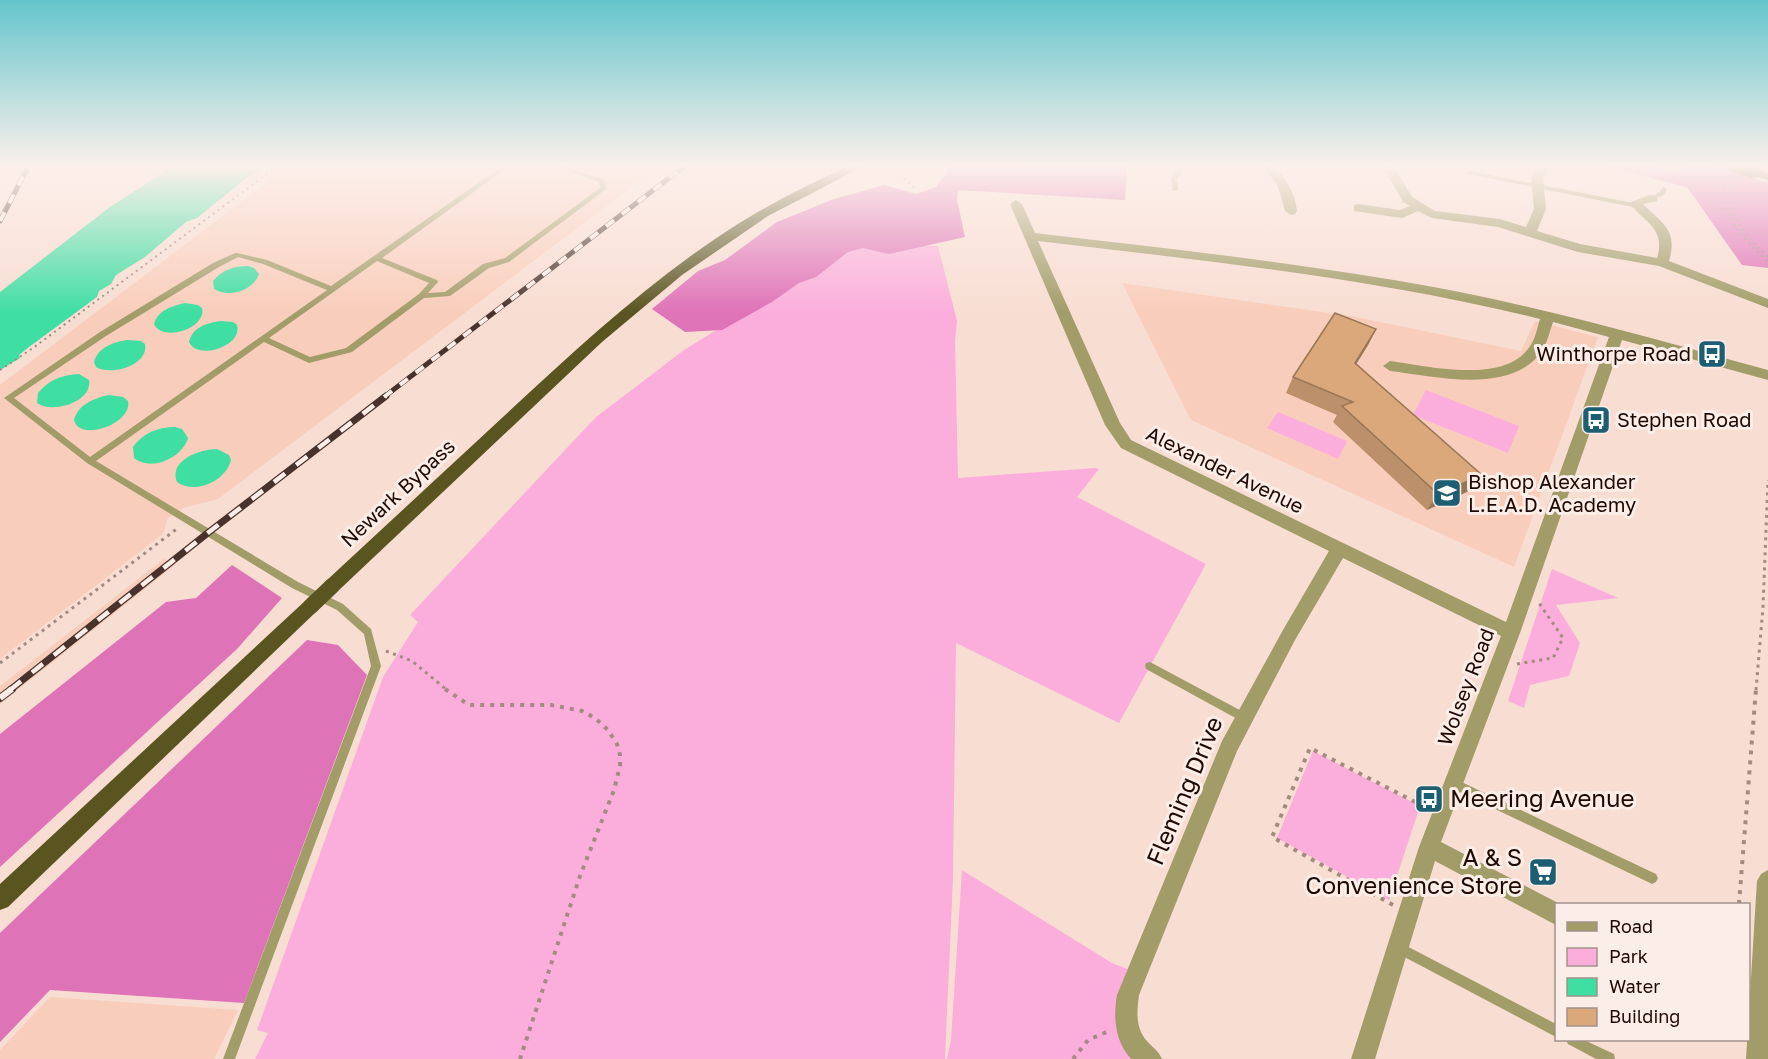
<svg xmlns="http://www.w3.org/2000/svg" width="1768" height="1059" font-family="'Golos Text',sans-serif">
	<rect width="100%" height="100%" fill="#f8ddd2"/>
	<g fill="#f9cdbb">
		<path d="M290 165H661L218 499 183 508 168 518 163 534 0 659V385Z"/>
		<path d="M1122 283 1356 317 1521 351 1535 321 1598 337 1514 567 1191 420Z"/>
		<path d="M164 559 175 565 0 704V686Z"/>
		<path d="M50 997 238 1010 214 1059H0V1050Z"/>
	</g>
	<g fill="#fbaedc">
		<path d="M856 244 938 246 957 321 955 341 958 478 1095 468 1099 469 1077 497 1206 564 1119 723 956 643 953 878 945 1059H255L268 1033 257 1030 383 677 418 622 410 615 596 417 684 350Z"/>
		<path d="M1426 390 1519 426 1508 453 1413 415Z"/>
		<path d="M1278 412 1347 441 1338 459 1267 428Z"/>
		<path d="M1552 569 1618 598 1556 605 1580 643 1569 676 1530 685 1524 708 1508 701Z"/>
		<path d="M1313 751 1420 806 1389 900 1277 838Z"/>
		<path d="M962 870 1112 963 1137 973 1128 995 1139 1059H947L951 1040Z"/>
	</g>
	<g fill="#df73b8">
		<path d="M952 165H1127L1125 200 958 190 957 200 965 237 889 254 863 248 848 252 816 277 799 283 772 302 722 330 685 332 652 309 698 271 725 260 777 222 834 199 884 185 916 194 936 187Z"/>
		<path d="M1600 165H1658L1666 171C1709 160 1727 170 1768 183V268L1742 265 1687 187Z"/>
		<path d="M232 565 282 598 237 649 0 867V734L166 602 196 598Z"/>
		<path d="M307 640 338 645 367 675 244 1003 50 990 0 1042V933Z"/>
	</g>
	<g fill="#3fdea2">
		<path d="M175 165H267L244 180 197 218 186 222 145 257 116 275 111 284 99 291 97 297 29 347 19 355 20 358 0 370V292L110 207Z"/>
		<path d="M248 266 254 268 259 274C253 291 229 298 214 289L213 281C222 270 234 266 248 266Z"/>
		<path d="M185 303 198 305 202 308C207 328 163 343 154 324 158 310 172 306 185 303Z"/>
		<path d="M220 321 233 322 237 325C243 346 198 361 189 342 192 328 206 323 220 321Z"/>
		<path d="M127 340 141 341 145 344C149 366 110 376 96 367L94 362C98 347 114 342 127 340Z"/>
		<path d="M79 374 89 380C93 402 52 414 37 403L38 393C48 380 62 375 79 374Z"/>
		<path d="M109 395 123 397 128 401C133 423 80 443 74 420 78 404 95 398 109 395Z"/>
		<path d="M175 427 182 429 188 438C182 458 151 472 134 458L133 447C143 433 158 427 175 427Z"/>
		<path d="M217 449 229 455 231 460C226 481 195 495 177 482 168 460 201 449 217 449Z"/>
	</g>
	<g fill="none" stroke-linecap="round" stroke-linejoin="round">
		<g stroke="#a48b81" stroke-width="2" stroke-dasharray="2 4" stroke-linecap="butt">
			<path d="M904 178 916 189"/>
			<path d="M1725 178C1717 214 1744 239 1768 262"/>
			<path d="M1730 178C1723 212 1745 235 1768 257"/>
			<path d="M0 370 33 348 279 165"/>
		</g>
		<g stroke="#a48b81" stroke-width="3" stroke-dasharray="3 4.5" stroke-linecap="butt">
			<path d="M386 651 412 661 447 690"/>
			<path d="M0 663 178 528"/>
			<path d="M1517 664 1553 658 1563 638 1539 603"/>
			<path d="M1756 690 1763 607 1768 480"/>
		</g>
		<g stroke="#a48b81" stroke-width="4" stroke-dasharray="4 6" stroke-linecap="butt">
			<path d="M445 689 469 705H551L582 711 595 718 608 730 617 744 620 755V766L614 790 580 876 520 1059"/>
			<path d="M1739 904 1756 689"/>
			<path d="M1393 905 1272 837 1310 748 1425 807"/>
			<path d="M1073 1059 1088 1040 1109 1031"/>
		</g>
		<g fill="#a19c68" fill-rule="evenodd">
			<path d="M504 165H511L382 258 437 280 438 282 428 293 445 292 483 264 505 258 600 188 599 182 551 165H561L604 180 606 189 509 262 489 268 450 296 424 298 352 352 309 363 264 342 96 461 298 582 343 604 371 629 381 666 235 1059H223L371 666 364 634 337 610 292 588 87 463 4 398 100 332 213 263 235 253H237L267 260 331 286ZM238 257 263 264 327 290 90 457 14 398 106 336 219 267ZM377 261 429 283 419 294 346 348 310 357 269 338Z"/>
			<path d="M1182 165H1189L1177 179 1178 190 1173 191 1171 179Z"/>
			<path d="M1470 171 1638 204 1641 206 1638 208 1468 174 1467 173Z"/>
			<path d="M1664 187 1667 189 1665 194 1655 199H1651V197L1660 192 1662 188Z"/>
			<path d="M1150 662 1249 715 1250 718 1249 721 1245 723 1241 721 1146 669 1145 666 1146 663Z"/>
			<path d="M1453 778 1656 874 1658 878 1656 882 1652 884 1648 882 1449 787 1448 783 1449 779Z"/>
			<path d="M1397 941 1556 1024V1037L1393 951 1391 947 1393 943Z"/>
			<path d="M1566 1040H1584L1614 1054 1615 1059H1596L1568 1044Z"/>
		</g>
		<g fill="#a19c68" fill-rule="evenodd">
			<path d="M1262 165H1274C1286 180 1295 192 1297 211L1295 214 1291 215 1285 211 1278 186Z"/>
			<path d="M1375 165H1389L1396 170 1412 197 1435 211 1500 219 1526 227 1534 209 1531 178 1538 165H1550L1543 178 1546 209 1537 231 1580 244 1657 258C1666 228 1645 223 1629 203L1649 195H1657V201L1643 204C1663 224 1678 230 1669 261L1768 299V308L1659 266 1578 252 1498 227 1432 218 1418 211 1402 218 1354 211V205L1358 204 1400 210 1410 206 1403 202 1387 174Z"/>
			<path d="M1016 200 1022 204 1035 233C1170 249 1305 263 1439 288 1550 309 1659 340 1768 370V380L1622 340 1520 633 1441 842 1560 904H1556V925L1435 861 1375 1059H1351L1419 847 1501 636 1343 558 1295 640 1237 751 1139 995C1137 1011 1135 1028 1147 1041 1153 1048 1158 1050 1162 1059H1131C1115 1041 1113 1018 1117 995L1222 741 1283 630 1329 551 1121 448 1105 425 1010 204ZM1038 241C1207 261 1375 278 1540 319 1537 329 1535 341 1528 349 1501 384 1427 366 1390 361L1383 366 1390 371C1432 376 1506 394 1538 356 1546 347 1549 334 1553 322L1609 337 1506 622 1131 440 1120 423Z"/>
			<path d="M1768 870V1059H1746L1757 881 1761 874Z"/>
		</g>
		<g fill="#5a5420" fill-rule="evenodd">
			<path d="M850 165H866L768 216 682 275 602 342 338 591 332 593 326 591 323 586 326 581C385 526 444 472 503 417 570 355 638 291 715 239 757 210 803 187 850 165Z"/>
			<path d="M1753 168 1768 172V180L1749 174 1747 172Z"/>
			<path d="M311 599 317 601 320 606 317 611 8 907 0 910V884L305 601Z"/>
		</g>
		<g stroke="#49322b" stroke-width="5">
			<g id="rail-far2">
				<path d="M0 221 29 165"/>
				<path d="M384 397 686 165"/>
			</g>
		</g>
		<g stroke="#49322b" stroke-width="7">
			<path id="rail-far1" d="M10 690 209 532 386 396"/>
		</g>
		<g stroke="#49322b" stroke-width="8">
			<path id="rail" d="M0 698 12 689"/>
		</g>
		<use href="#rail-far2" stroke="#fbede8" stroke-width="4" stroke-dasharray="10" stroke-linecap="butt"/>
		<use href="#rail-far1" stroke="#fbede8" stroke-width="4.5" stroke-dasharray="14" stroke-linecap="butt"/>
		<use href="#rail" stroke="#fbede8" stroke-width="6" stroke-dasharray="17" stroke-linecap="butt"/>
		<path stroke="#5a5420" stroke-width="13" d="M1731 165 1753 172"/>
		<path stroke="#5a5420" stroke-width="16" d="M311 606 332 586"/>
	</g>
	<path fill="#bb906a" d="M1376 329 1368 345 1356 364 1482 475 1471 490 1427 510 1333 422 1337 415 1286 393 1293 377Z"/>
	<g fill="#997656">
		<path d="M1376 329 1368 345 1347 379 1355 363Z"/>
		<path d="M1482 475 1471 490 1427 510 1438 494Z"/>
	</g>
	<path fill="#daa87b" stroke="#997656" stroke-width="1.5" d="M1335 313 1376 329 1355 363 1482 475 1438 494 1342 406 1353 402 1293 377Z"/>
	<linearGradient id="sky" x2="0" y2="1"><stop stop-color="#64c5cc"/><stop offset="0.53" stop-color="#fcf0eb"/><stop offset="1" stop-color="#fcf0eb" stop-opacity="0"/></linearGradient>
	<rect width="1768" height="313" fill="url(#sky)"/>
	<defs>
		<g id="bus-square" transform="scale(1.5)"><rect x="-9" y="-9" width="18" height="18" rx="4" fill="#1d5e73" stroke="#fbede8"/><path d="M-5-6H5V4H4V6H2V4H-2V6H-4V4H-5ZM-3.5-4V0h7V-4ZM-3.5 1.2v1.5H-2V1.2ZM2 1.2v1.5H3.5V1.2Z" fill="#fff"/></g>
		<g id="school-square" transform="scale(1.5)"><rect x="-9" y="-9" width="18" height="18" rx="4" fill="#1d5e73" stroke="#fbede8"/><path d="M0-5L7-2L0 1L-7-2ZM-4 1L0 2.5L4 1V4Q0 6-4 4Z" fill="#fff"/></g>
		<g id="supermarket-square" transform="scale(1.5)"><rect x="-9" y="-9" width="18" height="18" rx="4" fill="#1d5e73" stroke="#fbede8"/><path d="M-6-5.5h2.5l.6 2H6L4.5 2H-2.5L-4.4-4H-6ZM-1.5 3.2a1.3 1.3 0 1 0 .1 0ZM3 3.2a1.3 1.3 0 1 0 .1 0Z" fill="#fff"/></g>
	</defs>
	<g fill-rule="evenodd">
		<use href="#bus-square" x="1712" y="354"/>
		<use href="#bus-square" x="1596" y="420"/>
		<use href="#school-square" x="1447" y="493"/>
		<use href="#bus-square" x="1429" y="799"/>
		<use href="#supermarket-square" x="1543" y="872"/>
	</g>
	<g text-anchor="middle" stroke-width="6" stroke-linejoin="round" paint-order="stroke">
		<g font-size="20" fill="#1f0902" stroke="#fbede8" text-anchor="start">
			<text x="1691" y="361" text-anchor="end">Winthorpe Road</text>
			<text x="1617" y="427">Stephen Road</text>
			<text x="1468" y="489">Bishop Alexander<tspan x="1468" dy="23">L.E.A.D. Academy</tspan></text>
		</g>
		<g font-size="20" fill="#1f0902" stroke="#fbede8">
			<text transform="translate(1225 470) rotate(26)" y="7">Alexander Avenue</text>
			<text transform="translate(398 493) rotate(-43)" y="7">Newark Bypass</text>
			<text transform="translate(1466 687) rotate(-69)" y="7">Wolsey Road</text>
		</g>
		<g font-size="24" fill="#1f0902" stroke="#fbede8">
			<text transform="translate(1185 791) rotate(-67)" y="8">Fleming Drive</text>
		</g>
		<g font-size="24" fill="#1f0902" stroke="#fbede8" text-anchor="start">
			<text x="1450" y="807">Meering Avenue</text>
			<text x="1522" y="866" text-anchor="end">A &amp; S<tspan x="1522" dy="28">Convenience Store</tspan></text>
		</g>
	</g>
	<rect x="1555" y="903" width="195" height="138" fill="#fbede8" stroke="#a3928c" stroke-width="1.5"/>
	<rect x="1567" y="922" width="30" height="9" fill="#a19c68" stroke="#a3928c" stroke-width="1.5"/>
	<text x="1609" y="933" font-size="18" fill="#1f0902">Road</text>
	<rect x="1567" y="948" width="30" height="18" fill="#fbaedc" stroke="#a3928c" stroke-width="1.5"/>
	<text x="1609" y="963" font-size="18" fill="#1f0902">Park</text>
	<rect x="1567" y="978" width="30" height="18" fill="#3fdea2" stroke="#a3928c" stroke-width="1.5"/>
	<text x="1609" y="993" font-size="18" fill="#1f0902">Water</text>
	<rect x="1567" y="1008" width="30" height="18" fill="#daa87b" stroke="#a3928c" stroke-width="1.5"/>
	<text x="1609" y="1023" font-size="18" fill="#1f0902">Building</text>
</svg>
